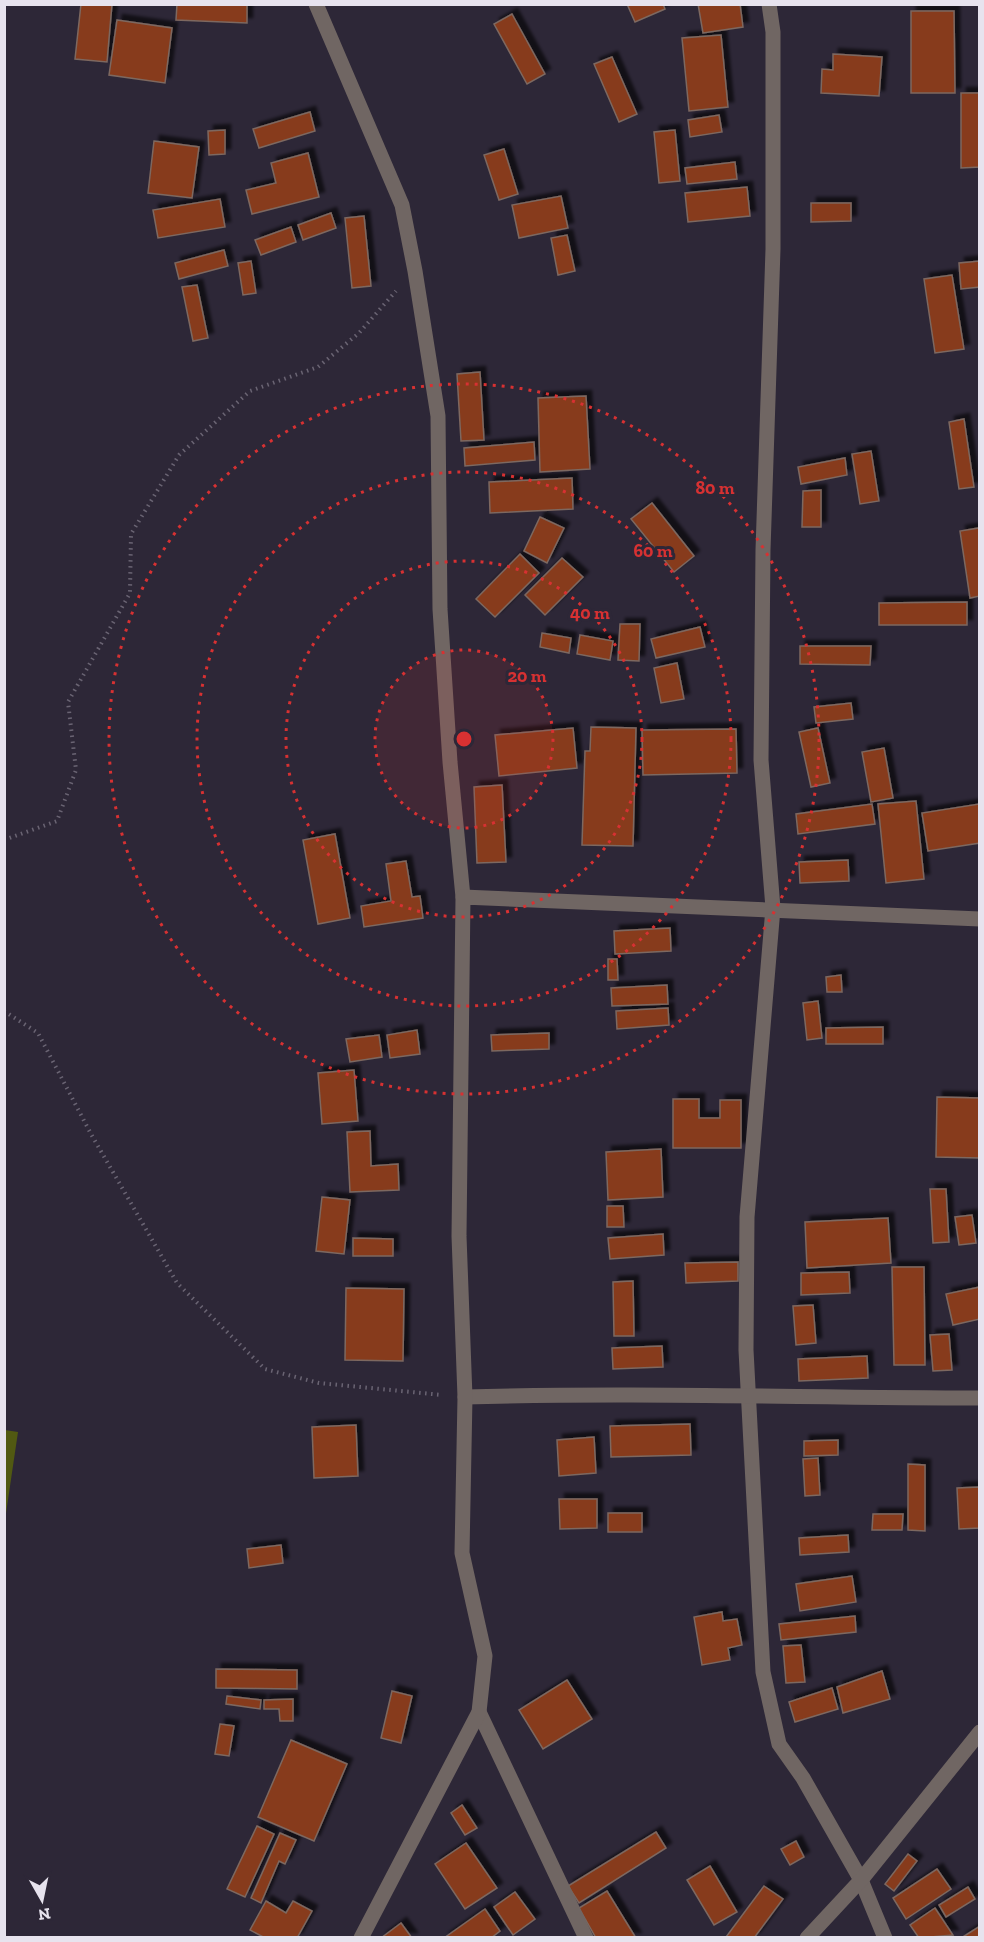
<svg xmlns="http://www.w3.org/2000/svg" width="984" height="1942" font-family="'Zilla Slab',serif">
	<defs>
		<filter id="shadow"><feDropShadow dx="5.5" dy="-5.5" stdDeviation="1.5" flood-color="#0009"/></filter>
	</defs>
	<rect width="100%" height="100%" fill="#2d2737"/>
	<path fill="#515912" d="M5 1430 18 1432 5 1520 4 1430Z"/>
	<g fill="#873b1b" stroke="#7d6860" stroke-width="1.5" filter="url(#shadow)">
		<path d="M81 4H112L107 62 75 59Z"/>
		<path d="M177 4H247V23L176 20Z"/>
		<path d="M627 4H663L665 9 635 22Z"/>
		<path d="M698 4H740L743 27 703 33Z"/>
		<path d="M911 11H954L955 93H911Z"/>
		<path d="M512 14 545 74 527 84 494 24Z"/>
		<path d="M117 20 172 28 165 83 109 75Z"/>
		<path d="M721 35 728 107 689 111 682 38Z"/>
		<path d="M833 54 882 57 879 96 821 93 822 69 833 70Z"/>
		<path d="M612 57 637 114 619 122 594 64Z"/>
		<path d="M961 93H980V167L961 168Z"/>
		<path d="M310 112 315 131 259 148 253 129Z"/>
		<path d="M719 115 722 132 690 137 688 120Z"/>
		<path d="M225 130V154L209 155 208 131Z"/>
		<path d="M675 130 680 181 659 183 654 132Z"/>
		<path d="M154 141 199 147 192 198 148 193Z"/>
		<path d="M504 149 518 194 499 200 484 155Z"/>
		<path d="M308 153 319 197 252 214 246 190 276 183 271 163Z"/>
		<path d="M735 162 737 179 687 184 685 168Z"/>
		<path d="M747 187 750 216 688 222 685 193Z"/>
		<path d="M561 196 568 228 519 238 512 205Z"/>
		<path d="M220 199 225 227 158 238 153 210Z"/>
		<path d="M811 203H851V221L811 222Z"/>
		<path d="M331 213 336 228 303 240 298 225Z"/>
		<path d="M364 216 371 286 352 288 345 218Z"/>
		<path d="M291 227 296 242 261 255 255 240Z"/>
		<path d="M567 235 575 271 558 275 551 238Z"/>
		<path d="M224 250 228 266 179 279 175 263Z"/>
		<path d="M251 261 256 293 243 295 238 263Z"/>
		<path d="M980 261V287L961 289 959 263Z"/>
		<path d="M952 275 964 349 935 353 924 279Z"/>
		<path d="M197 285 208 338 193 341 182 287Z"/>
		<path d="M480 372 484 440 461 441 457 374Z"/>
		<path d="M586 396 590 469 540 472 538 398Z"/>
		<path d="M964 419 974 487 959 489 949 422Z"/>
		<path d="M534 442 535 460 465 466 464 448Z"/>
		<path d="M871 451 879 501 860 504 852 454Z"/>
		<path d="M845 458 847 475 801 484 798 467Z"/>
		<path d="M572 478 573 509 490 513 489 482Z"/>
		<path d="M821 490V527H802L803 491Z"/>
		<path d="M652 503 694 556 674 572 631 519Z"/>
		<path d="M540 517 564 528 547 563 524 551Z"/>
		<path d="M979 528 980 596 970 598 960 531Z"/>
		<path d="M520 554 539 573 495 617 476 599Z"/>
		<path d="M562 558 583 577 545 615 525 595Z"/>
		<path d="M967 602V625H879V603Z"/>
		<path d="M620 624H640L639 661 618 660Z"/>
		<path d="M700 627 705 647 656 658 651 639Z"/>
		<path d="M542 633 571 638 569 653 540 647Z"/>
		<path d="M580 635 613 641 610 660 577 654Z"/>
		<path d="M800 646H871L870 665 800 664Z"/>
		<path d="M677 663 684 699 661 703 654 668Z"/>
		<path d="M851 703 853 719 816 723 814 707Z"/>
		<path d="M591 727 636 728 633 846 582 845 585 751H590Z"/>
		<path d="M573 728 577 768 499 776 495 735Z"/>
		<path d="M818 728 830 783 811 787 799 732Z"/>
		<path d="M736 729 737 773 643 775 642 730Z"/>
		<path d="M884 748 893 798 871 802 862 752Z"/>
		<path d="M502 785 506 862 477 863 474 787Z"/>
		<path d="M916 801 924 879 886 883 878 804Z"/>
		<path d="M872 804 875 824 798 834 796 814Z"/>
		<path d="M979 804 980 843 928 851 922 813Z"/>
		<path d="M335 834 350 918 318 924 303 840Z"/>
		<path d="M848 860 849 881 800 883 799 862Z"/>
		<path d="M406 861 412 897 420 896 423 918 364 927 361 906 391 901 386 864Z"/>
		<path d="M670 928 671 951 615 954 614 931Z"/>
		<path d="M608 959H617L618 980H608Z"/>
		<path d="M841 975 842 992H827L826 977Z"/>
		<path d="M667 985 668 1004 612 1006 611 988Z"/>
		<path d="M818 1001 822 1038 807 1040 803 1003Z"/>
		<path d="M668 1008 669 1025 617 1029 616 1011Z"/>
		<path d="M883 1027V1044H826V1028Z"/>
		<path d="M417 1030 420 1054 390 1058 387 1035Z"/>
		<path d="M549 1033V1049L492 1051 491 1035Z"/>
		<path d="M379 1035 382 1057 350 1062 346 1039Z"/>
		<path d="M354 1070 358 1121 322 1124 318 1073Z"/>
		<path d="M937 1097 980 1098V1158L936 1157Z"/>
		<path d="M673 1099H699V1118H720V1100H741V1148H673Z"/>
		<path d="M370 1131 371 1166 398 1164 399 1190 350 1192 347 1132Z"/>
		<path d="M661 1149 663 1197 608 1200 606 1152Z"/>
		<path d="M930 1189H946L949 1242 933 1243Z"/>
		<path d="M322 1197 350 1200 344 1254 316 1251Z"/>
		<path d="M607 1206H623L624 1227H607Z"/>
		<path d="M972 1215 976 1243 959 1245 955 1217Z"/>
		<path d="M888 1218 891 1263 807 1268 805 1222Z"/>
		<path d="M663 1234 664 1255 610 1259 608 1238Z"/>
		<path d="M353 1238 393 1239V1256H353Z"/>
		<path d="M738 1262V1281L686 1283 685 1263Z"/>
		<path d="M892 1267H924L925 1365H894Z"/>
		<path d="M849 1272 850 1293 801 1295V1273Z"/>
		<path d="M633 1281 634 1336H614L613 1282Z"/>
		<path d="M980 1287V1319L953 1325 946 1294Z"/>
		<path d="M346 1288 404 1289 403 1361 345 1360Z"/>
		<path d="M813 1305 816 1343 796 1345 793 1306Z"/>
		<path d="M949 1334 952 1370 933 1371 930 1335Z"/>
		<path d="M662 1346 663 1367 613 1369 612 1348Z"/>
		<path d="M867 1356 868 1378 799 1381 798 1359Z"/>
		<path d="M690 1424 691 1455 611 1457 610 1426Z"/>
		<path d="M356 1425 358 1476 314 1478 312 1427Z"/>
		<path d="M594 1437 596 1473 559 1476 557 1440Z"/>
		<path d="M838 1440V1455L804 1456V1441Z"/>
		<path d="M818 1458 820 1495 805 1496 803 1459Z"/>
		<path d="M908 1464 925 1465V1531L908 1530Z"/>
		<path d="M980 1487V1528L959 1529 957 1488Z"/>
		<path d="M559 1499H597V1528L560 1529Z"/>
		<rect x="608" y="1513" width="34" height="19"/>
		<path d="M873 1514H903L902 1530H872Z"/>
		<path d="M848 1535 849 1552 800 1555 799 1538Z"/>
		<path d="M281 1545 283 1563 249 1568 247 1549Z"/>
		<path d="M852 1576 856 1602 800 1611 796 1584Z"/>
		<path d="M722 1612 723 1621 737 1619 742 1645 728 1648 730 1660 702 1665 694 1617Z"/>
		<path d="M855 1616 856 1632 781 1640 779 1624Z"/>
		<path d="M801 1645 805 1682 786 1683 783 1646Z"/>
		<path d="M216 1669 297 1670V1689L216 1688Z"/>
		<path d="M882 1671 890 1699 843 1713 837 1687Z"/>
		<path d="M567 1680 592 1719 543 1749 519 1710Z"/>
		<path d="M832 1688 838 1709 795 1722 789 1702Z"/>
		<path d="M392 1691 412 1696 401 1743 381 1738Z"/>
		<path d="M227 1696 261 1700 260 1709 226 1704Z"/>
		<path d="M293 1699V1721H280L279 1709H264V1700Z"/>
		<path d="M220 1724 234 1726 229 1756 215 1754Z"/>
		<path d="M291 1740 347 1764 314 1841 258 1817Z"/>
		<path d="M462 1805 477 1828 465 1835 451 1813Z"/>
		<path d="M257 1826 274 1834 245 1897 227 1889Z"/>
		<path d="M656 1832 666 1848 579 1903 568 1886Z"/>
		<path d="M280 1833 296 1840 285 1864 279 1861 261 1903 251 1898Z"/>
		<path d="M796 1841 804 1857 790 1865 781 1849Z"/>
		<path d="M466 1843 497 1888 465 1909 435 1864Z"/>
		<path d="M908 1854 917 1861 894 1891 885 1884Z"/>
		<path d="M710 1866 737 1912 714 1925 687 1880Z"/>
		<path d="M937 1869 951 1889 906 1919 893 1898Z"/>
		<path d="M764 1886 783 1899 754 1938 726 1937Z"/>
		<path d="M968 1887 975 1899 946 1917 939 1905Z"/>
		<path d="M607 1891 636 1938H596L579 1908Z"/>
		<path d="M515 1892 535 1919 513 1935 494 1907Z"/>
		<path d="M266 1901 286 1913 293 1901 312 1911 297 1938H265L250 1930Z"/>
		<path d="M935 1908 953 1935 919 1938 910 1925Z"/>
		<path d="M485 1909 500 1931 491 1938H444Z"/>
		<path d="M401 1923 412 1938H381Z"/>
		<path d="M980 1926V1938H961Z"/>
	</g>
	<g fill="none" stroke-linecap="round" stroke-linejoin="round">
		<g stroke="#6a6473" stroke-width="4" stroke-dasharray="1.5 4.5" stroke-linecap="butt">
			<path d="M4 840 57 821 76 770 68 702 130 593 131 534 179 455 250 391 318 367 359 333 396 291"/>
			<path d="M4 1011 38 1033 91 1134 177 1283 265 1369 319 1383 442 1395"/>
		</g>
		<g stroke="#706663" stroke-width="15">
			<path d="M316 4 402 205 415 271 438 416 440 609 450 762 463 897"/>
			<path d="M769 4 773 32V249L763 550 761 760 773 908 747 1217 746 1350 763 1672 779 1744 803 1778 861 1880 885 1938"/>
			<path d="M465 1397C636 1392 808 1398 980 1398"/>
			<path d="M479 1712 586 1938"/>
			<path d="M361 1938 479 1712 485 1656 462 1553 465 1397 459 1236 463 897 980 919"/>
			<path d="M807 1938 861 1880 980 1732"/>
		</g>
	</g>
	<circle cx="464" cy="739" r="89" fill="#d73132" fill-opacity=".12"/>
	<g fill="none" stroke="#d73132" stroke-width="3" stroke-dasharray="3 6">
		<circle cx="464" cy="739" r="89"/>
		<circle cx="464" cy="739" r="178"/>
		<circle cx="464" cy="739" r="267"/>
		<circle cx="464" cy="739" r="355"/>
	</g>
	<circle cx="464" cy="739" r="9" fill="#d73132" stroke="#2d2737" stroke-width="3"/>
	<g font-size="18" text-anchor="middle" font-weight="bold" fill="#d73132" stroke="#2d2737" stroke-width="6" stroke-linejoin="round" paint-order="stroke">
		<text x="715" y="494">80 m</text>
		<text x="653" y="557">60 m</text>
		<text x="590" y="619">40 m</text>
		<text x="527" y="682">20 m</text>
	</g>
	<rect width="984" height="1942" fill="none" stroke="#e7e3ee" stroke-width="12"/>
	<g transform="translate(42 1900) rotate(171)" stroke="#2d2737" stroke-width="4.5" paint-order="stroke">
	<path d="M0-4.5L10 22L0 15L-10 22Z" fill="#e7e3ee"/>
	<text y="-9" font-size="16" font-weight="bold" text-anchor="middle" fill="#e7e3ee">N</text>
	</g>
</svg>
